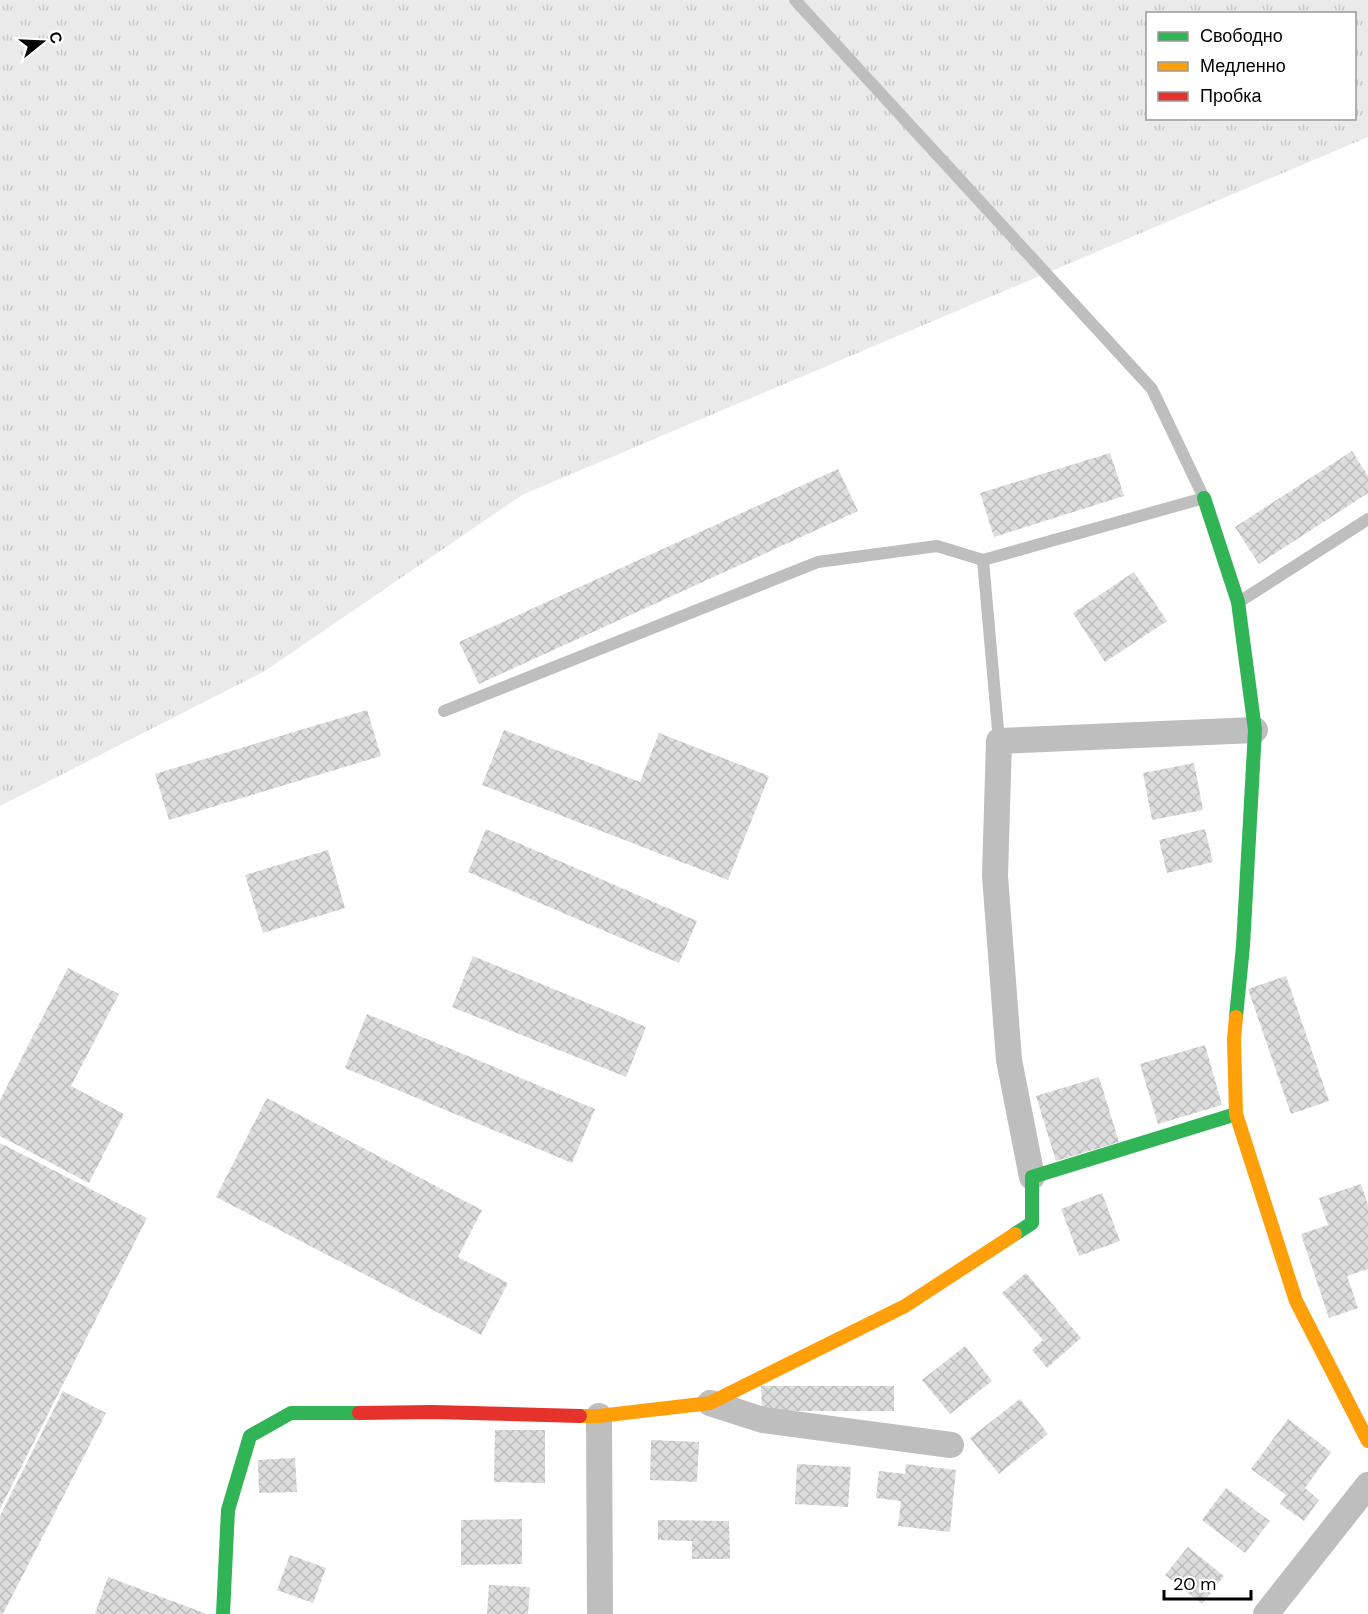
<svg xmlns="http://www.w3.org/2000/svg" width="1368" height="1614" font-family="'DM Sans',sans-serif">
	<defs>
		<pattern id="grass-tufts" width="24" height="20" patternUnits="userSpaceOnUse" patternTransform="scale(1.5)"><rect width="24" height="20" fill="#eaeaea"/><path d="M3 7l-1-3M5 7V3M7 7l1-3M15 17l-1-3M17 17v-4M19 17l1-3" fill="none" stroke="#c7c7c7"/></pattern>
		<pattern id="building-cross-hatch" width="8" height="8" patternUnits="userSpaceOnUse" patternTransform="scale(1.5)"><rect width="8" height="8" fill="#ddd"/><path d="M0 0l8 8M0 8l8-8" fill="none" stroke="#bcbcbc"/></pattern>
	</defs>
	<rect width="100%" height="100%" fill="#fff"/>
	<path fill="url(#grass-tufts)" fill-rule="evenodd" d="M0 0H1368V137L522 495 265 671 0 806ZM1148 14H1354V118H1148Z"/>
	<g fill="url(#building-cross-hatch)">
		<path d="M1352 451 1368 476V493L1259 564 1235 527Z"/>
		<path d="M1110 453 1124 496 994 537 980 493Z"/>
		<path d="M838 469 858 511 479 684 459 642Z"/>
		<path d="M1134 572 1167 621 1105 662 1073 613Z"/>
		<path d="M367 710 381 756 169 820 155 774Z"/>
		<path d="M504 730 640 782 659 733 769 776 728 880 482 785Z"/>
		<path d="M1194 763 1203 810 1152 820 1143 773Z"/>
		<path d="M486 829 697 921 679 963 468 872Z"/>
		<path d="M1205 829 1213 862 1167 873 1159 840Z"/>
		<path d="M328 850 345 908 263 933 245 875Z"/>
		<path d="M473 956 646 1027 626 1077 452 1007Z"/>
		<path d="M68 968 119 994 71 1086 124 1114 89 1183 0 1136V1100Z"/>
		<path d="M1286 976 1329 1101 1291 1114 1248 989Z"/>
		<path d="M367 1014 595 1109 572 1163 345 1068Z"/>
		<path d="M1205 1045 1222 1105 1158 1124 1140 1064Z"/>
		<path d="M1099 1077 1119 1142 1056 1161 1036 1096Z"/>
		<path d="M267 1098 482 1210 458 1257 508 1283 481 1335 216 1197Z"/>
		<path d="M0 1143 147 1218 0 1509Z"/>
		<path d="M1361 1184 1368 1205V1269L1347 1276 1358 1308 1329 1318 1301 1234 1328 1225 1319 1198Z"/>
		<path d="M1102 1193 1120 1241 1079 1256 1061 1209Z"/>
		<path d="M1026 1273 1081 1338 1047 1368 1032 1350 1043 1340 1002 1293Z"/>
		<path d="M965 1346 992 1381 950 1414 922 1380Z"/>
		<path d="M761 1386H894V1411H762Z"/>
		<path d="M63 1391 106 1413 3 1614H0V1516Z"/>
		<path d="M1020 1399 1048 1434 999 1474 970 1438Z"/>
		<path d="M1288 1419 1331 1452 1305 1488 1319 1500 1304 1521 1280 1504 1286 1495 1251 1469Z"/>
		<path d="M495 1430H545V1483L494 1482Z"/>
		<path d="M651 1440 699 1442 697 1482 650 1480Z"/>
		<path d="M295 1458 297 1492 259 1493 258 1460Z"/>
		<path d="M797 1464 851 1467 848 1507 795 1504Z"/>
		<path d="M906 1464 956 1470 950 1532 898 1526 901 1501 876 1498 879 1471 905 1474Z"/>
		<path d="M1226 1488 1270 1521 1245 1553 1202 1520Z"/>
		<path d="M522 1519V1564L461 1565V1520Z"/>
		<path d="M658 1520 729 1521 730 1559H692V1541L658 1540Z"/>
		<path d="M1188 1547 1224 1576 1202 1604 1165 1575Z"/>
		<path d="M290 1555 326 1568 313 1603 277 1590Z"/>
		<path d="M108 1577 207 1614H95Z"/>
		<path d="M489 1585 530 1587 528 1614H487Z"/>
	</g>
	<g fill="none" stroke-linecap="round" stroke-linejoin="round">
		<g stroke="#bebebe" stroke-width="12">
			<path d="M795 0 1152 389 1204 498 983 560 999 741"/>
			<path d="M1239 602 1368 519"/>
			<path d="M444 711 818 562 937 546 983 560"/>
		</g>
		<g stroke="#bebebe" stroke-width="26">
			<path d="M1032 1177 1009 1060 995 876 999 741 1255 730"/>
			<path d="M710 1403 763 1420 951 1445"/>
			<path d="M599 1416 600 1614"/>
			<path d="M1266 1614 1368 1485"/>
		</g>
		<g stroke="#30b455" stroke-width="14">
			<path d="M1204 498 1238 602 1255 730 1243 946 1236 1017"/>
			<path d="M1015 1234 1032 1223V1177L1236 1114"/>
			<path d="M223 1614 228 1510 250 1436 291 1413H359"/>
		</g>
		<g stroke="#ff9f0a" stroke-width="14">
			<path d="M1236 1017 1234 1039 1236 1114 1296 1301 1368 1441"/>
			<path d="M580 1416H599L710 1403 905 1306 1015 1234"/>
		</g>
		<path stroke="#e5322d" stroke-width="14" d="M359 1413 433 1412 580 1416"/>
	</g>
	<rect x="1146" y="12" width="210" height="108" fill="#ffffff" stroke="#999999" stroke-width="1.5"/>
	<rect x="1158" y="32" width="30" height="9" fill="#30b455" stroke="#999999" stroke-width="1.5"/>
	<text x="1200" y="42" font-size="18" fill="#000000">Свободно</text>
	<rect x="1158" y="62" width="30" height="9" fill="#ff9f0a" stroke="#999999" stroke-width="1.5"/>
	<text x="1200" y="72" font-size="18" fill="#000000">Медленно</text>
	<rect x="1158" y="92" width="30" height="9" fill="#e5322d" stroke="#999999" stroke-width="1.5"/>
	<text x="1200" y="102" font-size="18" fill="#000000">Пробка</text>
	<g transform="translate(42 42) rotate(72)" stroke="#ffffff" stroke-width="4.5" paint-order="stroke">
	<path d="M0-4.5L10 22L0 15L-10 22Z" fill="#000000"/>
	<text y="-9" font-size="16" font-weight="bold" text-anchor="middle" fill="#000000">С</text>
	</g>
	<path d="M1164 1590v9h87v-9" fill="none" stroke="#000000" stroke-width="3"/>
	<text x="1173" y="1590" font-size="18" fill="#000000" stroke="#ffffff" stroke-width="4.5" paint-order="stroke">20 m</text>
</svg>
